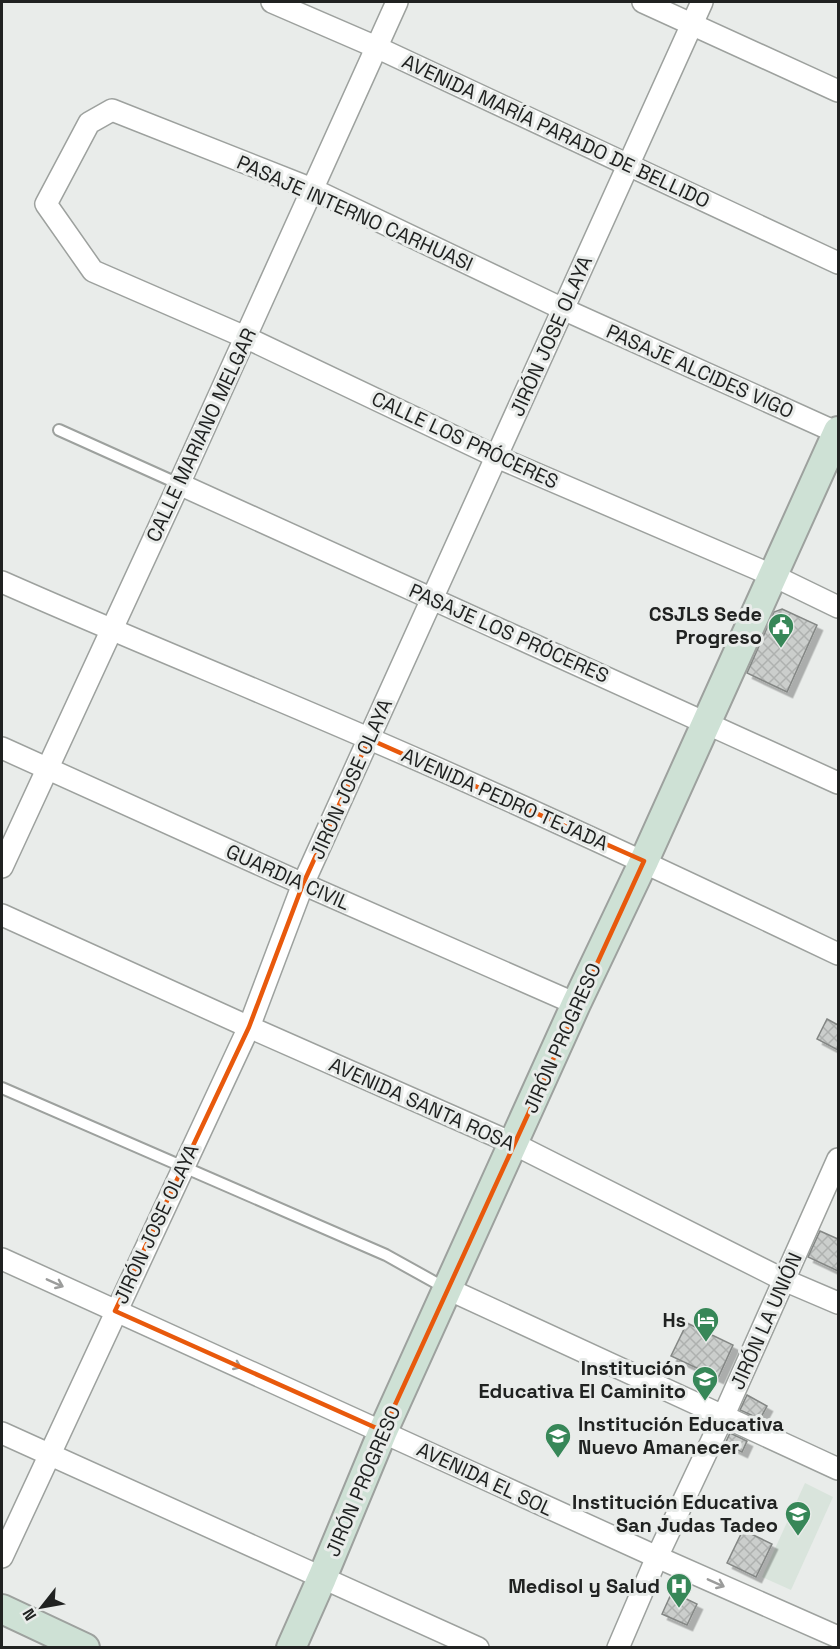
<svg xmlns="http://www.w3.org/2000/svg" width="840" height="1649" font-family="'Space Grotesk',sans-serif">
	<defs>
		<pattern id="building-cross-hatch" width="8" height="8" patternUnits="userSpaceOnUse" patternTransform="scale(1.5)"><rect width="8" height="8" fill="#cbcecc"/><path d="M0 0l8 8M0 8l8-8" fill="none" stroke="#aeb1af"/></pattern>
		<filter id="shadow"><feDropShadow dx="5.5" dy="5.5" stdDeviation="0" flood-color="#0004"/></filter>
	</defs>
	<rect width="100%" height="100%" fill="#e9ecea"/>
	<path fill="#d9e4dc" d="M805 1483 833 1497 791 1590 762 1577Z"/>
	<g fill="url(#building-cross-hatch)" stroke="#848785" stroke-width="1.5" filter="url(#shadow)">
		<path d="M782 609 817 625 787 692 747 673 774 612Z"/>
		<path d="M827 1019 838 1025V1050L817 1039Z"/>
		<path d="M820 1231 838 1239V1271L808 1257Z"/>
		<path d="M687 1323 733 1345 718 1378 671 1356Z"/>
		<path d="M747 1395 767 1406 760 1419 740 1410Z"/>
		<path d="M730 1433 747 1441 742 1452 725 1444Z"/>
		<path d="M743 1530 772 1544 756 1577 727 1563Z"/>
		<path d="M672 1592 697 1604 687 1625 662 1614Z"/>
	</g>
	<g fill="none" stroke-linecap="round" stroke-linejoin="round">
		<g stroke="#9da19e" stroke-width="14">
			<g id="lane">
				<path d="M59 430 179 484"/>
				<path d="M2 1088 386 1255 447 1289"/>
			</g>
		</g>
		<g stroke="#9da19e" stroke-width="24">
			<g id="street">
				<path d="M272 2 376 47 838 263"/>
				<path d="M643 2 838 91"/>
				<path d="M838 433 563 309 312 189 112 110 89 123 46 204 93 271 245 337 497 457 774 576 838 607"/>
				<path d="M179 484 838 783"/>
				<path d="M2 582C124 636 248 686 370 739 528 807 683 880 838 954"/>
				<path d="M2 748 303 884 576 1004"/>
				<path d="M2 867 179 484 397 2"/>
				<path d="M2 915 249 1027 514 1144 784 1280 838 1303"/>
				<path d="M2 1259 657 1557 838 1637"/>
				<path d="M448 1289 838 1469"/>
				<path d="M2 1433 478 1648"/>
				<path d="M2 1557 249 1027 303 884 702 2"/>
				<path d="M618 1648 657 1557 723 1417 838 1159"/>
			</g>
		</g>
		<g stroke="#9da19e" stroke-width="32">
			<g id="secondary">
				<path d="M2 1609 85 1648"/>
				<path d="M291 1648 322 1578 383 1431 576 1004 644 861 838 431"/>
			</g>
		</g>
		<use href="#lane" stroke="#fff" stroke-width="10"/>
		<use href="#street" stroke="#fff" stroke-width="21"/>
		<use href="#secondary" stroke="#cee1d5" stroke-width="28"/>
	</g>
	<defs><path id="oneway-shaft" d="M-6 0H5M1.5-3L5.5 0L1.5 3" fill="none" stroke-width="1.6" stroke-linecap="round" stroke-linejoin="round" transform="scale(1.5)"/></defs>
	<g stroke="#9b9c9b">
		<use href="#oneway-shaft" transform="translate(55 1283) rotate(24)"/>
		<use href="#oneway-shaft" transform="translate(233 1364) rotate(24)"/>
		<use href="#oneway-shaft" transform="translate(716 1583) rotate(24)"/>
	</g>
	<path fill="none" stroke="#e8590c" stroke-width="4.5" stroke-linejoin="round" d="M369 739 644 861 383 1431 115 1311 249 1027 303 884Z"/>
	<defs>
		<g id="civic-pin" transform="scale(1.35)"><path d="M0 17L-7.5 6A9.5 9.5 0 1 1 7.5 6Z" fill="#378758" stroke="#e9ecea"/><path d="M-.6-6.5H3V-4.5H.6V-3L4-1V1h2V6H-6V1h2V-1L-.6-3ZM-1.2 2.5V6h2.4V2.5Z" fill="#fff"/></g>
		<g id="hotel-pin" transform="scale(1.35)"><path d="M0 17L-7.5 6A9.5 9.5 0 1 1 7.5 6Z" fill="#378758" stroke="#e9ecea"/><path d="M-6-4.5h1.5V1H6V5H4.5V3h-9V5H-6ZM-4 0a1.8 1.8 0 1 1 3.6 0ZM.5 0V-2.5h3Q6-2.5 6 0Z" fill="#fff"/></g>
		<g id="school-pin" transform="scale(1.35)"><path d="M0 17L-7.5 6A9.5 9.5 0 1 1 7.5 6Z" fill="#378758" stroke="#e9ecea"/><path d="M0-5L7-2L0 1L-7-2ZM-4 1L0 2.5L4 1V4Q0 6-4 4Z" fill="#fff"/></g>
		<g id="hospital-pin" transform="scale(1.35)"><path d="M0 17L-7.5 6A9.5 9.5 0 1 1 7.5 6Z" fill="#378758" stroke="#e9ecea"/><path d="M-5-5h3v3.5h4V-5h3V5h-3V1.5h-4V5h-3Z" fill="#fff"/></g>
	</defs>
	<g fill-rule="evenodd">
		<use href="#civic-pin" x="781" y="626"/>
		<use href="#hotel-pin" x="706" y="1320"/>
		<use href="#school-pin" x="705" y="1379"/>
		<use href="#school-pin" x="558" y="1436"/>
		<use href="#school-pin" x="798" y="1514"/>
		<use href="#hospital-pin" x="679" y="1586"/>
	</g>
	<g text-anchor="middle" stroke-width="6" stroke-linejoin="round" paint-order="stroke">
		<g font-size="20" fill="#202221" stroke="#e9ecea">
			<text transform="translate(556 131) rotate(25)" y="7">AVENIDA MARÍA PARADO DE BELLIDO</text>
			<text transform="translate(355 213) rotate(24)" y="7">PASAJE INTERNO CARHUASI</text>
			<text transform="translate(551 336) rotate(-66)" y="7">JIRÓN JOSE OLAYA</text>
			<text transform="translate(700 371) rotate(24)" y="7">PASAJE ALCIDES VIGO</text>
			<text transform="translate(201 435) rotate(-65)" y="7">CALLE MARIANO MELGAR</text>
			<text transform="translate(465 440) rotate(25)" y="7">CALLE LOS PRÓCERES</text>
			<text transform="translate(509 633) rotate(24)" y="7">PASAJE LOS PRÓCERES</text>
			<text transform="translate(351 779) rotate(-66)" y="7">JIRÓN JOSE OLAYA</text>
			<text transform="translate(505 799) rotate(24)" y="7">AVENIDA PEDRO TEJADA</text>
			<text transform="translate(288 877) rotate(24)" y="7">GUARDIA CIVIL</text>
			<text transform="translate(562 1038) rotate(-66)" y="7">JIRÓN PROGRESO</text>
			<text transform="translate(422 1104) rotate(24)" y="7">AVENIDA SANTA ROSA</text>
			<text transform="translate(156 1224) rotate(-65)" y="7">JIRÓN JOSE OLAYA</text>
			<text transform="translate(766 1321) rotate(-66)" y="7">JIRÓN LA UNIÓN</text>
			<text transform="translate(485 1479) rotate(25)" y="7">AVENIDA EL SOL</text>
			<text transform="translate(363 1481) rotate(-67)" y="7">JIRÓN PROGRESO</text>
		</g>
		<g font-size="20" font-weight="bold" fill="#202221" stroke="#e9ecea" text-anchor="end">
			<text x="762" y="621">CSJLS Sede<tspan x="762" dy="23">Progreso</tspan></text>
			<text x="686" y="1327">Hs</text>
			<text x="686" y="1375">Institución<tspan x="686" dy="23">Educativa El Caminito</tspan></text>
			<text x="578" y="1431" text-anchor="start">Institución Educativa<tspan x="578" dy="23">Nuevo Amanecer</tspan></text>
			<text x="778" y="1509">Institución Educativa<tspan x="778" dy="23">San Judas Tadeo</tspan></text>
			<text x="660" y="1593">Medisol y Salud</text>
		</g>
	</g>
	<rect width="840" height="1649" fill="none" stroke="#202221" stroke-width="6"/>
	<g transform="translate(42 1607) rotate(239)" stroke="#e9ecea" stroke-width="4.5" paint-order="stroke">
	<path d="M0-4.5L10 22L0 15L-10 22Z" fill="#202221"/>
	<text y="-9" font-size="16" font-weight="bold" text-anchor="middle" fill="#202221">N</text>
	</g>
</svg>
